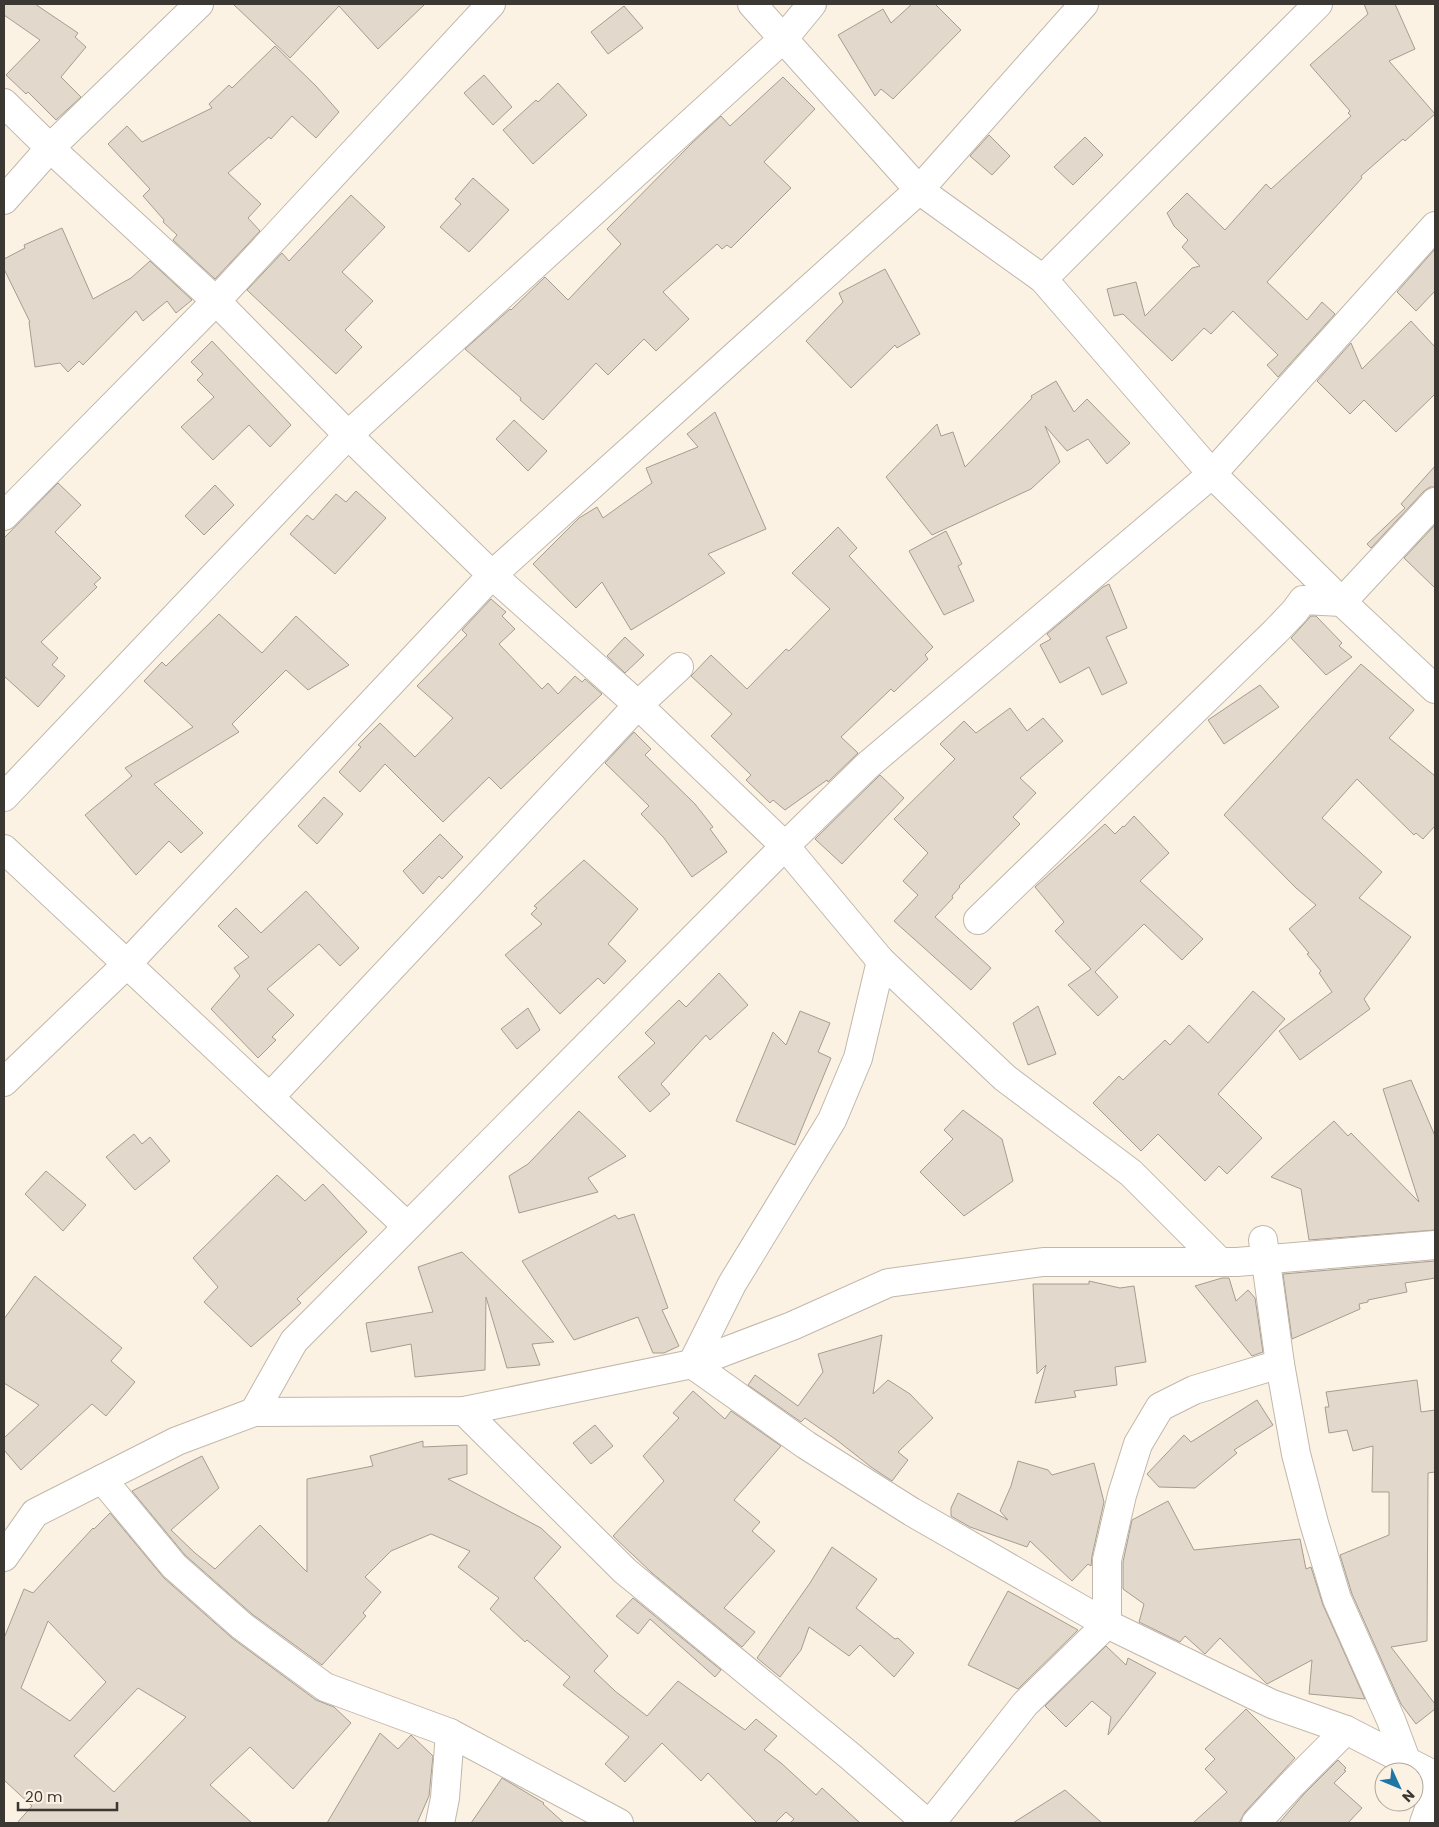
<svg xmlns="http://www.w3.org/2000/svg" width="1439" height="1827" font-family="Poppins,sans-serif">
	<rect width="100%" height="100%" fill="#fcf2e4"/>
	<g fill="#e2d8cb" stroke="#a69c90" fill-rule="evenodd">
		<path d="M4 4H35L78 33 75 37 86 47 61 77 81 97 56 120 28 92 26 94 6 75 40 40 4 15Z"/>
		<path d="M233 4H425L378 49 339 6 290 58Z"/>
		<path d="M912 4H935L961 30 893 99 881 89 875 96 838 35 883 9 891 23Z"/>
		<path d="M1364 4H1395L1415 49 1389 61 1435 114 1405 141 1403 139 1361 176 1362 178 1267 282 1307 320 1322 302 1335 314 1278 377 1267 365 1278 355 1233 311 1211 334 1204 328 1172 361 1123 314 1114 316 1107 289 1136 282 1145 316 1192 268 1200 266 1182 247 1188 240 1174 226 1167 213 1187 193 1225 230 1266 184 1271 189 1351 116 1348 113 1350 111 1310 65 1368 14Z"/>
		<path d="M624 6 643 28 608 54 591 32Z"/>
		<path d="M275 46 316 86 339 112 316 138 292 116 271 139 269 137 228 173 261 204 248 218 260 231 215 279 173 240 177 235 163 222 164 220 143 196 150 189 108 144 127 126 142 142 212 108 209 104 229 85 232 88Z"/>
		<path d="M484 75 512 107 493 125 464 93Z"/>
		<path d="M783 77 815 109 764 162 791 188 731 248 727 245 722 249 717 244 663 292 689 319 656 351 644 339 608 375 596 363 543 420 520 400 521 398 465 349 510 309 511 310 545 277 568 300 621 244 607 229 691 144 721 116 730 126Z"/>
		<path d="M558 83 587 115 533 164 503 130 536 100 538 102Z"/>
		<path d="M989 135 1010 156 992 175 970 156Z"/>
		<path d="M1085 137 1103 155 1073 185 1054 167Z"/>
		<path d="M473 178 509 210 469 252 440 227 461 204 455 199Z"/>
		<path d="M351 195 385 227 342 272 373 301 345 330 362 347 336 374 247 290 282 253 289 261Z"/>
		<path d="M62 228 93 299 131 278 150 261 192 300 176 313 167 301 143 321 136 311 83 365 79 361 68 372 60 363 35 367 29 322H30L4 269V259L25 248 24 245Z"/>
		<path d="M1435 249V291L1416 311 1397 292Z"/>
		<path d="M885 269 920 334 897 348 895 345 851 388 806 341 843 302 839 293Z"/>
		<path d="M1411 321 1435 347V394L1396 432 1364 400 1350 414 1317 381 1351 343 1362 369Z"/>
		<path d="M212 341 291 425 270 447 249 425 213 460 181 427 214 397 197 380 203 374 191 362Z"/>
		<path d="M1056 381 1074 412 1087 399 1130 443 1107 464 1088 439 1067 451 1045 426 1060 462 1031 489 932 535 886 477 937 424 941 436 953 432 965 467 1032 398 1031 396Z"/>
		<path d="M715 412 766 529 708 554 725 573 631 630 602 582 576 608 533 564 579 518 597 507 603 518 652 483 646 468 698 447 687 434Z"/>
		<path d="M514 420 547 451 528 471 496 439Z"/>
		<path d="M1435 466V487H1430L1424 491 1371 548 1367 544 1405 508 1401 504Z"/>
		<path d="M58 483 81 505 55 532 101 578 94 584 97 587 41 642 58 658 52 665 65 676 38 707 4 676V538Z"/>
		<path d="M215 485 234 505 204 535 185 516Z"/>
		<path d="M356 491 386 518 335 574 290 534 307 515 313 520 336 494 346 502Z"/>
		<path d="M1435 525V588L1404 558Z"/>
		<path d="M838 527 857 548 849 556 933 647 925 655 928 659 894 692 891 689 841 737 858 753 828 782 827 780 785 810 773 800 770 803 746 780 751 775 711 736 732 714 691 676 711 655 747 689 786 649 789 651 830 609 792 573Z"/>
		<path d="M946 531 962 564 958 566 974 601 944 615 909 551Z"/>
		<path d="M1109 584 1127 628 1106 637 1127 683 1102 695 1089 667 1060 683 1040 645 1051 639 1047 634 1103 587Z"/>
		<path d="M491 599 506 612 502 616 515 629 499 644 542 689 548 683 558 694 575 676 582 682 585 679 602 694 501 789 489 777 443 822 385 764 360 792 339 772 361 747 358 745 380 723 415 757 453 718 417 686 467 635 462 630Z"/>
		<path d="M219 614 262 653 296 616 349 665 308 690 286 670 232 724 239 732 154 784 203 833 181 853 169 841 136 875 85 815 132 776 125 768 193 727 144 681 162 662 166 666Z"/>
		<path d="M1311 616H1316L1342 643 1339 646 1352 657 1326 675 1291 638Z"/>
		<path d="M625 637 644 655 625 673 607 656Z"/>
		<path d="M1361 664 1414 710 1389 738 1435 776V826L1423 839 1416 833 1414 835 1357 779 1322 818 1382 872 1359 898 1411 937 1364 999 1370 1009 1300 1060 1279 1031 1332 992 1319 973 1321 971 1307 954 1309 953 1289 929 1316 905 1296 888 1224 815Z"/>
		<path d="M1260 685 1279 707 1224 744 1208 720Z"/>
		<path d="M1010 708 1027 731 1043 718 1063 741 1020 778 1036 793 1013 817 1020 824 959 886 960 887 952 896 953 898 935 917 991 968 971 990 894 921 918 895 903 881 928 853 894 819 955 759 940 744 964 721 976 733Z"/>
		<path d="M634 732 651 749 645 755 695 804 713 827 710 829 727 852 692 877 664 838 641 814 649 806 605 763Z"/>
		<path d="M880 775 904 798 842 864 815 839Z"/>
		<path d="M324 797 343 814 317 844 298 826Z"/>
		<path d="M1134 816 1169 853 1140 881 1203 939 1182 960 1144 924 1095 972 1118 997 1098 1016 1068 985 1091 969 1055 931 1064 922 1035 887 1105 824 1115 834 1123 826 1124 827Z"/>
		<path d="M440 834 463 857 442 879 439 876 423 894 403 871Z"/>
		<path d="M584 860 638 909 608 944 626 961 604 984 598 978 560 1014 505 955 542 924 531 914 537 908 534 906Z"/>
		<path d="M306 891 359 948 340 966 319 944 267 989 294 1015 272 1037 276 1040 258 1058 211 1009 240 976 234 968 249 957 218 926 236 908 261 933Z"/>
		<path d="M719 973 748 1005 710 1040 706 1035 661 1084 670 1094 650 1112 618 1077 655 1043 645 1033 679 1000 686 1007Z"/>
		<path d="M1253 991 1285 1019 1218 1094 1262 1138 1227 1174 1219 1166 1205 1181 1158 1134 1141 1151 1093 1103 1119 1076 1123 1080 1165 1040 1170 1045 1189 1025 1208 1043Z"/>
		<path d="M1038 1006 1056 1054 1028 1065 1013 1023Z"/>
		<path d="M528 1008 540 1030 517 1049 501 1029Z"/>
		<path d="M800 1011 830 1023 818 1052 831 1058 795 1145 736 1121 773 1032 786 1045Z"/>
		<path d="M1411 1080 1435 1136V1230L1309 1240 1301 1189 1271 1177 1334 1121 1348 1136 1351 1133 1419 1202 1383 1089Z"/>
		<path d="M963 1110 1002 1139 1013 1181 964 1216 920 1172 953 1139 944 1130Z"/>
		<path d="M579 1111 626 1156 588 1178 598 1192 519 1213 509 1176 528 1164Z"/>
		<path d="M134 1134 142 1144 150 1137 170 1161 135 1190 106 1157Z"/>
		<path d="M46 1171 86 1205 63 1231 25 1194Z"/>
		<path d="M277 1175 305 1201 323 1184 367 1232 297 1299 301 1303 251 1347 204 1302 218 1287 193 1258Z"/>
		<path d="M634 1214 668 1308 662 1310 679 1346 664 1353H653L638 1317 574 1340 522 1261 615 1215 618 1219Z"/>
		<path d="M462 1252 554 1342 532 1344 540 1365 507 1368 486 1297 485 1370 415 1377 411 1344 371 1352 366 1323 433 1312 418 1267Z"/>
		<path d="M1435 1261V1278L1405 1283 1407 1292 1368 1300V1302L1359 1304 1360 1309 1292 1339 1283 1274Z"/>
		<path d="M35 1276 122 1348 111 1361 135 1382 106 1416 92 1404 21 1470 4 1450V1438L39 1405 4 1383V1319Z"/>
		<path d="M1222 1278H1229L1236 1301 1248 1290 1255 1298 1263 1352 1252 1356 1195 1286Z"/>
		<path d="M1089 1281 1120 1288 1134 1286 1146 1362 1115 1367 1117 1385 1074 1391 1076 1397 1035 1403 1046 1365 1037 1374 1033 1284H1089Z"/>
		<path d="M882 1335 873 1394 888 1380 910 1394 933 1418 898 1452 908 1460 892 1481 871 1467 838 1441 805 1418 801 1422 748 1385 755 1375 798 1406 823 1372 818 1354Z"/>
		<path d="M1417 1380 1421 1412 1435 1410V1472L1428 1473 1427 1641 1391 1647 1435 1704V1709L1416 1724 1401 1704 1352 1594 1340 1555 1389 1535V1492H1372L1373 1446 1353 1451 1347 1430 1329 1433 1325 1407H1329L1326 1392Z"/>
		<path d="M693 1391 725 1419 731 1411 781 1446 734 1500 760 1522 752 1531 775 1551 724 1608 755 1632 742 1647 652 1573 613 1536 664 1481 643 1456 679 1418 673 1413Z"/>
		<path d="M1257 1400 1273 1425 1234 1450 1237 1453 1195 1488 1159 1487 1147 1474 1184 1435 1191 1442Z"/>
		<path d="M595 1425 613 1446 591 1464 573 1443Z"/>
		<path d="M423 1441V1447L467 1445V1474L448 1479 541 1528 561 1547 534 1578 608 1656 594 1671 615 1691 647 1716 678 1681 745 1730 756 1719 777 1736 764 1750 781 1763 816 1795 822 1788 860 1823H790L794 1819 786 1812 775 1823H757L708 1773 701 1781 662 1743 625 1782 605 1764 629 1737 563 1685 570 1677 527 1640 525 1642 490 1609 499 1598 458 1567 470 1551 431 1534 391 1551 365 1577 381 1592 363 1613 366 1616 322 1665 252 1614 185 1555 132 1491 202 1456 219 1488 171 1530 195 1553 215 1569 260 1525 307 1572V1479L373 1466 370 1456Z"/>
		<path d="M1018 1461 1048 1470 1052 1475 1094 1463 1104 1502 1092 1556 1091 1566 1088 1564 1072 1581 1030 1541 1027 1547 970 1527 951 1516V1508L958 1493 1008 1520 1000 1511 1011 1486Z"/>
		<path d="M1168 1501 1194 1550 1300 1539 1306 1569 1311 1567 1323 1605 1365 1699 1309 1694 1312 1660 1267 1684 1220 1638 1205 1654 1185 1636 1180 1642 1139 1622 1144 1604 1123 1589V1562L1132 1520Z"/>
		<path d="M110 1513 164 1578 232 1638 316 1700 334 1707 351 1723 293 1789 250 1747 210 1785 252 1823H17L32 1806 4 1780V1638L24 1589 33 1593 93 1528 94 1529ZM48 1621 106 1682 70 1721 21 1688ZM138 1688 186 1717 114 1792 74 1756Z"/>
		<path d="M832 1547 877 1579 856 1608 895 1639 898 1638 914 1653 894 1677 860 1645 849 1656 809 1627 801 1650 780 1677 757 1658 810 1583Z"/>
		<path d="M1008 1591 1078 1630 1018 1689 968 1665Z"/>
		<path d="M633 1598 721 1670 715 1677 650 1619 638 1634 616 1616Z"/>
		<path d="M1106 1646 1126 1665 1128 1658 1156 1673 1108 1735 1111 1717 1092 1701 1066 1727 1045 1706Z"/>
		<path d="M1246 1709 1295 1758 1245 1812 1239 1823H1193L1227 1792 1205 1769 1215 1759 1205 1749Z"/>
		<path d="M380 1733 398 1749 411 1735 433 1756 429 1796 417 1823H327Z"/>
		<path d="M1338 1760 1346 1768 1344 1770 1346 1771 1334 1783 1362 1808 1348 1823H1279L1304 1794Z"/>
		<path d="M502 1778 544 1803 543 1804 564 1823H471Z"/>
		<path d="M1065 1790 1102 1823H1013Z"/>
	</g>
	<g fill="none" stroke-linecap="round" stroke-linejoin="round">
		<g stroke="#c1b7aa" stroke-width="30">
			<g id="minor">
				<path d="M752 4 919 190 1043 279 1212 474 1342 602 1435 689"/>
				<path d="M4 103 50 148 216 301 348 435 492 575 638 705 785 846 881 961 1005 1078 1131 1173 1219 1261"/>
				<path d="M4 200 50 148 199 4"/>
				<path d="M1043 279 1318 4"/>
				<path d="M4 516 216 301 491 4"/>
				<path d="M4 797 348 435 784 38 812 4"/>
				<path d="M4 849 407 1226"/>
				<path d="M978 920 1275 632 1295 611 1303 600 1342 602 1435 502"/>
				<path d="M881 961 858 1058 832 1120 732 1284 692 1364 806 1445 912 1512 1107 1624 1272 1704 1346 1730 1426 1771 1435 1782"/>
				<path d="M4 1082 126 965 492 575 919 190 1084 4"/>
				<path d="M270 1097 638 705 679 667"/>
				<path d="M1263 1240 1280 1364 1296 1454 1314 1523 1337 1599 1391 1720 1406 1760"/>
				<path d="M464 1411 625 1571 850 1756 927 1823"/>
				<path d="M254 1412 294 1341 785 846 868 765 1212 474 1435 226"/>
				<path d="M102 1479 174 1566 242 1626 325 1687 450 1733"/>
				<path d="M4 1557 35 1513 177 1441 254 1412 464 1411 692 1364 792 1326 888 1283 1043 1262H1237L1435 1245"/>
				<path d="M440 1823 445 1798 450 1733 619 1823"/>
				<path d="M931 1823 1025 1704 1107 1624V1560L1122 1495 1138 1444 1160 1407 1194 1390 1280 1364"/>
				<path d="M1256 1823 1293 1783 1346 1730"/>
				<path d="M1424 1823 1435 1792"/>
			</g>
		</g>
		<use href="#minor" stroke="#fff" stroke-width="28"/>
	</g>
	<rect width="1439" height="1827" fill="none" stroke="#3b3732" stroke-width="10"/>
	<g transform="translate(1399 1787) rotate(134)"><circle r="24" fill="#fcf2e4" stroke="#afa79d"/>
	<path d="M0-4L9 19L0 12L-9 19Z" fill="#1e76a5"/>
	<text y="-8" font-size="14" font-weight="bold" text-anchor="middle" fill="#3b3732">N</text>
	</g>
	<path d="M18 1802v8h99v-8" fill="none" stroke="#3b3732" stroke-width="2.5"/>
	<text x="25" y="1802" font-size="15" fill="#3b3732" stroke="#fcf2e4" stroke-width="4" paint-order="stroke">20 m</text>
</svg>
